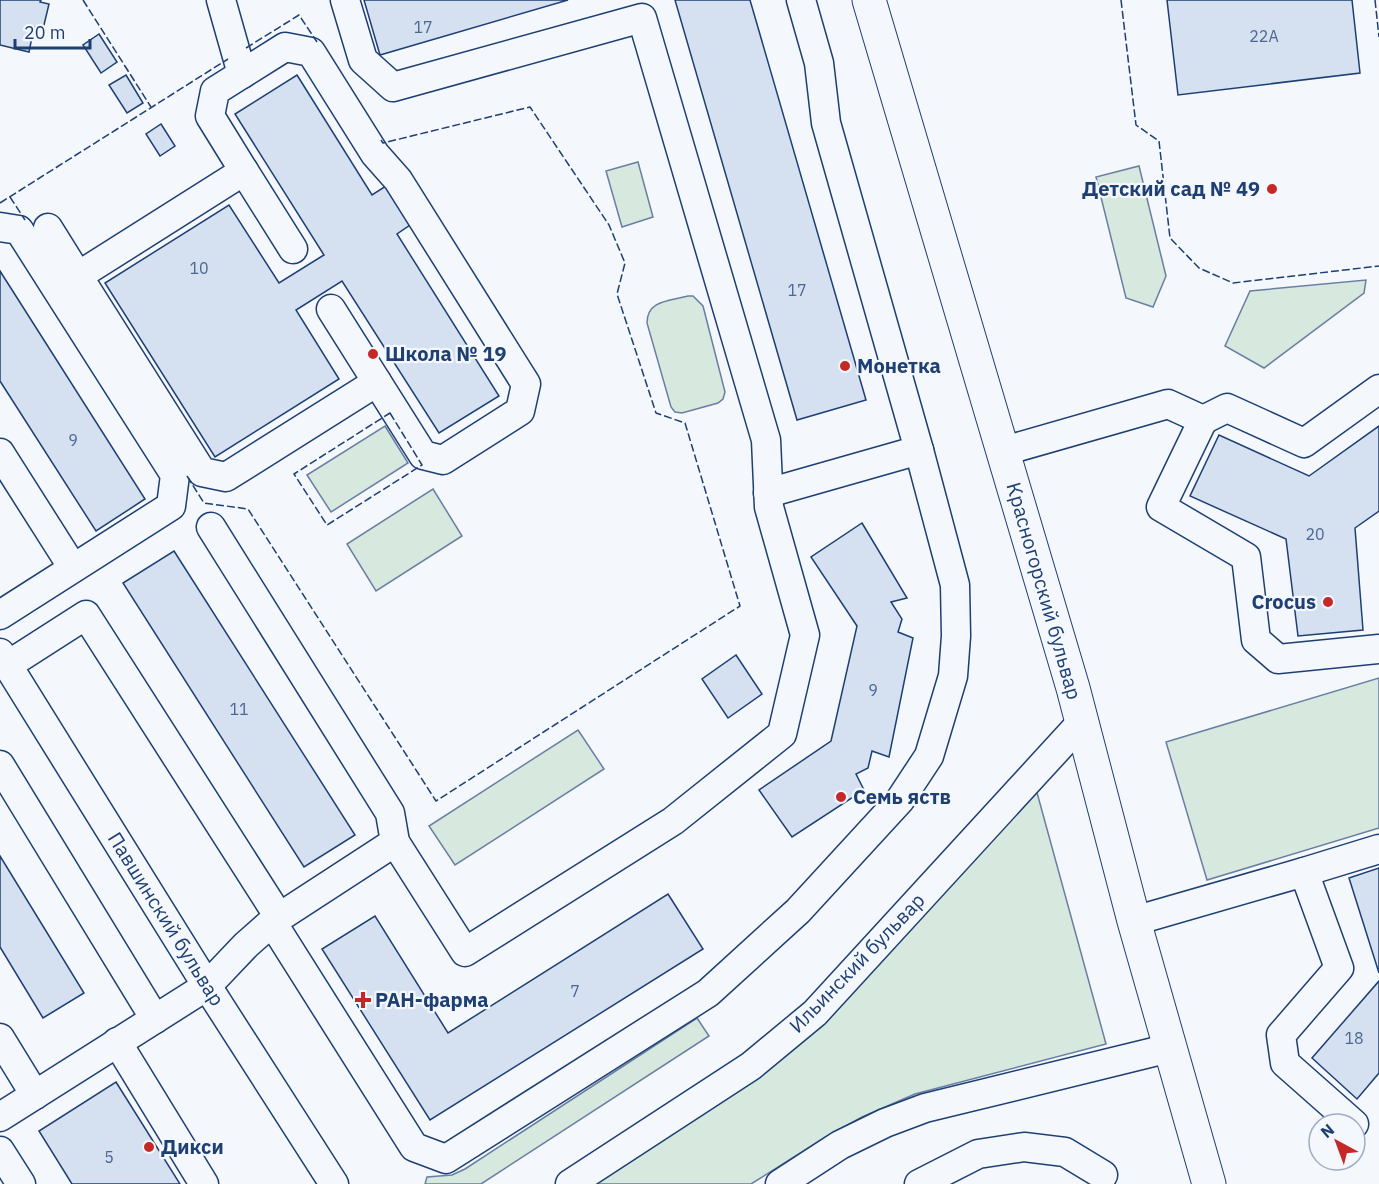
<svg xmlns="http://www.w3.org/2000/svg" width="1379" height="1184" font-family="'IBM Plex Sans',sans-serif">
	<rect width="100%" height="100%" fill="#f4f7fb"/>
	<g fill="#d7e8df" stroke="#687fa3" stroke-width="1.5">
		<path d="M638 162 653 217 622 227 606 171Z"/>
		<path d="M1139 166 1166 276 1153 307 1126 298 1096 177Z"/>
		<path d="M1366 280 1364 293 1264 368 1225 346 1250 291Z"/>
		<path d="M688 296H693L703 306 725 392 723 399 718 403 682 413 675 412 671 407 647 323C647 300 670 301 688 296Z"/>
		<path d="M385 426 408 463 331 512 307 475Z"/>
		<path d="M433 489 462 536 376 591 347 544Z"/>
		<path d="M1379 678V828L1207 880 1166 742Z"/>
		<path d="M578 730 604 769 455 865 429 826Z"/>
		<path d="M1036 789 1106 1044 915 1094 862 1117 824 1138 751 1184H590L758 1074Z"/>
		<path d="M697 1018 709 1036 481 1184H425L427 1177 452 1175 465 1169Z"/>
	</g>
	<g fill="#d5e0f0" stroke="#1d3f73" stroke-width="1.5">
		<path d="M0 0H41L40 2 49 4 43 29 34 27 29 52 0 45Z"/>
		<path d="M364 0H568L380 55Z"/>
		<path d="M675 0H750L866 400 797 420Z"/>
		<path d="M1167 0H1352L1360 73 1178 95Z"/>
		<path d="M99 34 117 62 101 73 83 45Z"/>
		<path d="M126 75 143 103 127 113 109 85Z"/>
		<path d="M297 75 372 195 389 184 413 223 397 234 499 396 439 433 342 281 296 310 339 379 215 457 105 283 229 205 279 283 324 255 235 114Z"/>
		<path d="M161 124 175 146 160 156 146 134Z"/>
		<path d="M0 271 145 499 96 531 0 381Z"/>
		<path d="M1379 426V511L1355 528 1363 630 1298 636 1286 539 1190 496 1219 435 1309 476Z"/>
		<path d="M862 523 907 598 891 602 902 619 898 632 913 638 889 757 872 751 868 768 856 774 864 790 792 837 759 790 831 741 857 626 811 557Z"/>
		<path d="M174 551 355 835 304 867 123 583Z"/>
		<path d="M736 655 762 694 728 718 702 679Z"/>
		<path d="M0 856 84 993 43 1018 0 947Z"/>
		<path d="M1379 868V973L1349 878Z"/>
		<path d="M668 894 703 949 430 1120 322 949 375 916 448 1033Z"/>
		<path d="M1379 981V1073L1357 1099 1312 1058Z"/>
		<path d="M116 1082 180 1184H72L39 1131Z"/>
	</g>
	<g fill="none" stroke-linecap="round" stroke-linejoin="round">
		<g stroke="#1d3f73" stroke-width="31">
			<g id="minor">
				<path d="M221 0 242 74 285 47 311 52 375 154 398 180 526 384 520 411 443 460 423 455 331 309"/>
				<path d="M345 0 363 60 393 87 642 18 766 440 769 507 805 635 782 734 673 821 465 952 395 842"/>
				<path d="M242 74 215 91 210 116 244 171 78 276 202 472 226 477 377 382"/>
				<path d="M244 171 293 249"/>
				<path d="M0 227 19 230 175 475 171 506 0 615"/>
				<path d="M48 228 78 276"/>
				<path d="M1203 420 1227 408 1304 443 1379 389"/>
				<path d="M1004 451 1168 404 1203 420 1161 507 1246 557 1256 640 1278 659 1379 649"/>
				<path d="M0 453 73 568"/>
				<path d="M768 493 919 450"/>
				<path d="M0 653 207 986 334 1184"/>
				<path d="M8 665 86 615 279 917"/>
				<path d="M0 765 155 1019"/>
				<path d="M1304 872 1379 849"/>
				<path d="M1134 921 1304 872 1339 968 1281 1035 1285 1063 1354 1124"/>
				<path d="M272 922 414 1147 446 1159 708 993 798 911 900 800 929 756 953 676 956 636 955 585 919 450 826 123 819 63 801 0"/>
				<path d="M0 1038 35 1095"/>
				<path d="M117 1042 204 1184"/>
				<path d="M0 1117 207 986 246 945 272 922 395 842 390 813 211 527"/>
				<path d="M0 1151 21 1184"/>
				<path d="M570 1184 751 1066 815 1013 1081 723"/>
				<path d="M780 1184 840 1145 885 1123 925 1108 1170 1048"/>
				<path d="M919 1184 978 1154 1024 1147 1065 1152 1103 1175"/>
			</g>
		</g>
		<g stroke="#1d3f73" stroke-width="35">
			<path id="major" d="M869 0 1073 688 1134 921 1209 1184"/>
		</g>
		<use href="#minor" stroke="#f4f7fb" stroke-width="28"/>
		<use href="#major" stroke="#f4f7fb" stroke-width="33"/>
		<g stroke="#1d3f73" stroke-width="1.5" stroke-dasharray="8 3" stroke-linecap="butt">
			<path d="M83 0 151 107"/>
			<path d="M1121 0 1136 125 1159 141 1170 238 1199 268 1233 283 1379 266"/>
			<path d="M1375 0 1379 37"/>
			<path d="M246 48 299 15 317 42"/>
			<path d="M10 197 25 220"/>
			<path d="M0 203 228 59"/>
			<path d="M390 413 422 465 327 525 294 474Z"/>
			<path d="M187 476 204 503 248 509 436 801 740 606 685 423 656 413 617 294 625 263 609 225 530 107 383 143 381 140"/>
		</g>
	</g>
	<g fill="#c62828" stroke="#f4f7fb" stroke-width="2">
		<circle cx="1272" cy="189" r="6"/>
		<circle cx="373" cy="354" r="6"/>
		<circle cx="845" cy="366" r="6"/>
		<circle cx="1328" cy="602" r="6"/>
		<circle cx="841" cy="797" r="6"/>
		<path d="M360 991h6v6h6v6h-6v6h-6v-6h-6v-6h6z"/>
		<circle cx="149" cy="1147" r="6"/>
	</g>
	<g text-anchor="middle" stroke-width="4.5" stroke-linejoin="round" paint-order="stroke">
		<g font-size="16" fill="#4b6792">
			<text x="423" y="33">17</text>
			<text x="1264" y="42">22А</text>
			<text x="199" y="274">10</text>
			<text x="797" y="296">17</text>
			<text x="73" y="446">9</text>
			<text x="1315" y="540">20</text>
			<text x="873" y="696">9</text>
			<text x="239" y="715">11</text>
			<text x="575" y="997">7</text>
			<text x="1354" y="1044">18</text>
			<text x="109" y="1163">5</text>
		</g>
		<g font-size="20" font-weight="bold" fill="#1d3f73" stroke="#f4f7fb" text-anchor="start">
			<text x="1260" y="196" text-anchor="end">Детский сад № 49</text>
			<text x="385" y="361">Школа № 19</text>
			<text x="857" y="373">Монетка</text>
			<text x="1316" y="609" text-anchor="end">Crocus</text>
			<text x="853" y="804">Семь яств</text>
			<text x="375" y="1007">РАН-фарма</text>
			<text x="161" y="1154">Дикси</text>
		</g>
		<g font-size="20" fill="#1d3f73" stroke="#f4f7fb">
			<text transform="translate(1044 591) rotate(74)" y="7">Красногорский бульвар</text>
			<text transform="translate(166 919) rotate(58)" y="7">Павшинский бульвар</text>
			<text transform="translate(857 963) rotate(-46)" y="7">Ильинский бульвар</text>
		</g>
	</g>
	<g transform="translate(1337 1142) rotate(319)"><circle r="28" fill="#f4f7fb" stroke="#9eadc5" stroke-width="1.5"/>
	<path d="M0-4.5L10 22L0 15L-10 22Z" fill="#c62828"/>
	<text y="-9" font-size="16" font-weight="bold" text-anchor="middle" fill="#1d3f73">N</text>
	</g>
	<path d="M15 39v9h75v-9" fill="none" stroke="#1d3f73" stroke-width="3"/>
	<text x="24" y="39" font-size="18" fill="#1d3f73" stroke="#f4f7fb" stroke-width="4.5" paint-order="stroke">20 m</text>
</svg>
